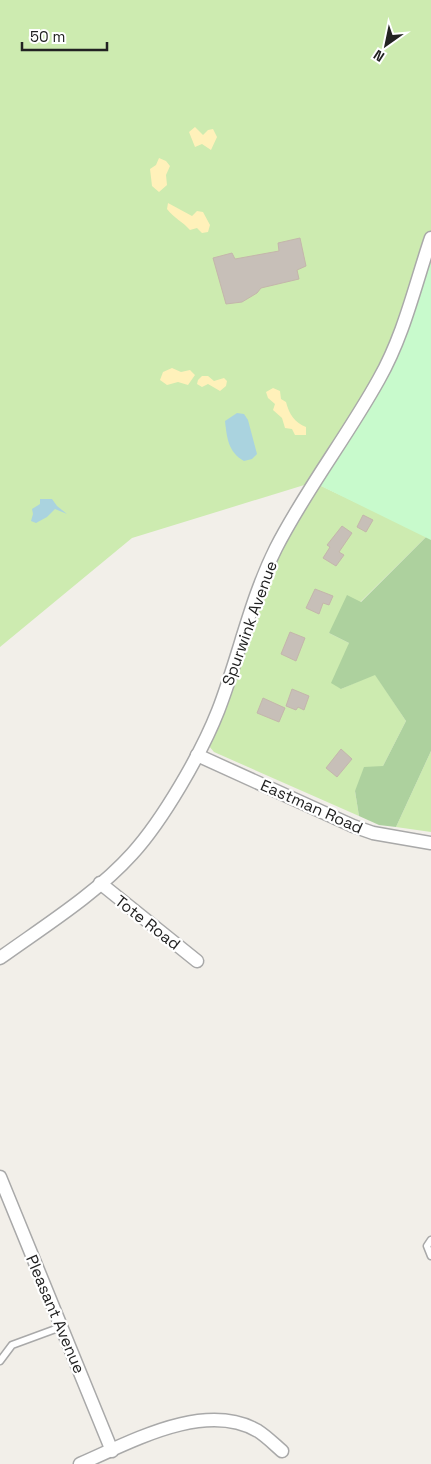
<svg xmlns="http://www.w3.org/2000/svg" width="431" height="1464" font-family="'Space Grotesk',sans-serif">
	<rect width="100%" height="100%" fill="#f2efe9"/>
	<g fill="#cdebb0">
		<path d="M0 0H431V238L391 355 314 482 132 538 0 647Z"/>
		<path d="M319 485 427 536 329 633 349 643 341 689 375 674 406 721 383 766 355 791 359 816 214 752 208 745 278 558 288 536Z"/>
		<path d="M431 751V832L396 827Z"/>
	</g>
	<path fill="#add19e" d="M431 238V751L396 827 379 825 359 816 355 791 364 767 383 766 406 721 375 675 341 689 331 683 349 643 329 633 347 595 361 602 427 536 314 482 379 379Z"/>
	<g fill="#fff1ba">
		<path d="M195 127 203 135 208 130 213 129 217 137 211 150 202 144 195 147 189 132Z"/>
		<path d="M159 158 166 161 170 166 166 175 167 185 159 192 152 186 150 169 156 165Z"/>
		<path d="M168 203 192 216 197 211 203 212 210 225 208 232 202 233 197 228 190 230C183 222 174 218 167 209Z"/>
		<path d="M172 368 181 372 190 370 195 375 188 385 178 382 167 385 160 380 163 372Z"/>
		<path d="M202 376H208L214 381 224 378 227 381 226 386 220 391 208 384 202 387 197 384 198 380Z"/>
		<path d="M273 388 280 391 281 399 286 402C289 414 295 423 306 427V435H295L292 429 285 428 282 418 273 410 275 404 268 398 266 392Z"/>
	</g>
	<path fill="#c8facc" d="M431 254V540L319 485 379 379Z"/>
	<g fill="#aad3df">
		<path d="M237 413 244 414 248 420 257 454 252 459 244 461C228 452 227 438 225 421Z"/>
		<path d="M40 499H52L57 506 67 514 55 509 47 517 36 523 31 521 33 514 32 509 40 504Z"/>
	</g>
	<g fill="#c7bfb8" stroke="#c4b6ab">
		<path d="M300 238 306 266 297 270 299 279 261 288 257 293 242 302 226 304 213 258 232 253 235 259 279 251 278 243Z"/>
		<path d="M363 515 373 520 366 532 357 527Z"/>
		<path d="M342 526 352 533 339 552 344 555 336 566 323 558 330 547 327 545Z"/>
		<path d="M315 589 333 596 329 605 323 603 319 614 306 608Z"/>
		<path d="M290 632 305 638 296 661 281 654Z"/>
		<path d="M292 689 309 696 304 710 298 707 296 710 286 706Z"/>
		<path d="M263 698 285 708 279 722 257 713Z"/>
		<path d="M341 749 352 759 337 777 326 768Z"/>
	</g>
	<g fill="none" stroke-linecap="round" stroke-linejoin="round">
		<g stroke="#a9a9a9" stroke-width="9">
			<g id="lane">
				<path d="M431 1240 427 1246 431 1256"/>
				<path d="M0 1361 12 1345 61 1327"/>
			</g>
		</g>
		<g stroke="#a9a9a9" stroke-width="15">
			<g id="street">
				<path d="M197 755 353 826 373 833 431 843"/>
				<path d="M100 883 197 961"/>
				<path d="M0 958C43 927 96 894 132 854 163 820 201 754 218 711 239 657 250 600 276 548 306 489 347 437 379 379 404 335 415 285 431 238"/>
				<path d="M0 1177 112 1451"/>
				<path d="M80 1464C131 1442 205 1400 258 1431 266 1436 274 1444 282 1451"/>
			</g>
		</g>
		<use href="#lane" stroke="#fff" stroke-width="6"/>
		<use href="#street" stroke="#fff" stroke-width="12"/>
	</g>
	<g text-anchor="middle" stroke-width="4.5" stroke-linejoin="round" paint-order="stroke">
		<g font-size="16" fill="#222" stroke="#fff">
			<text transform="translate(249 623) rotate(-70)" y="6">Spurwink Avenue</text>
			<text transform="translate(312 806) rotate(24)" y="6">Eastman Road</text>
			<text transform="translate(148 922) rotate(38)" y="6">Tote Road</text>
			<text transform="translate(56 1314) rotate(67)" y="6">Pleasant Avenue</text>
		</g>
	</g>
	<g transform="translate(386 45) rotate(213)" stroke="#ffffff" stroke-width="4" paint-order="stroke">
	<path d="M0-4L9 19L0 12L-9 19Z" fill="#222222"/>
	<text y="-8" font-size="14" font-weight="bold" text-anchor="middle" fill="#222222">N</text>
	</g>
	<path d="M22 42v8h85v-8" fill="none" stroke="#222222" stroke-width="2.5"/>
	<text x="30" y="42" font-size="15" fill="#222222" stroke="#ffffff" stroke-width="4" paint-order="stroke">50 m</text>
</svg>
